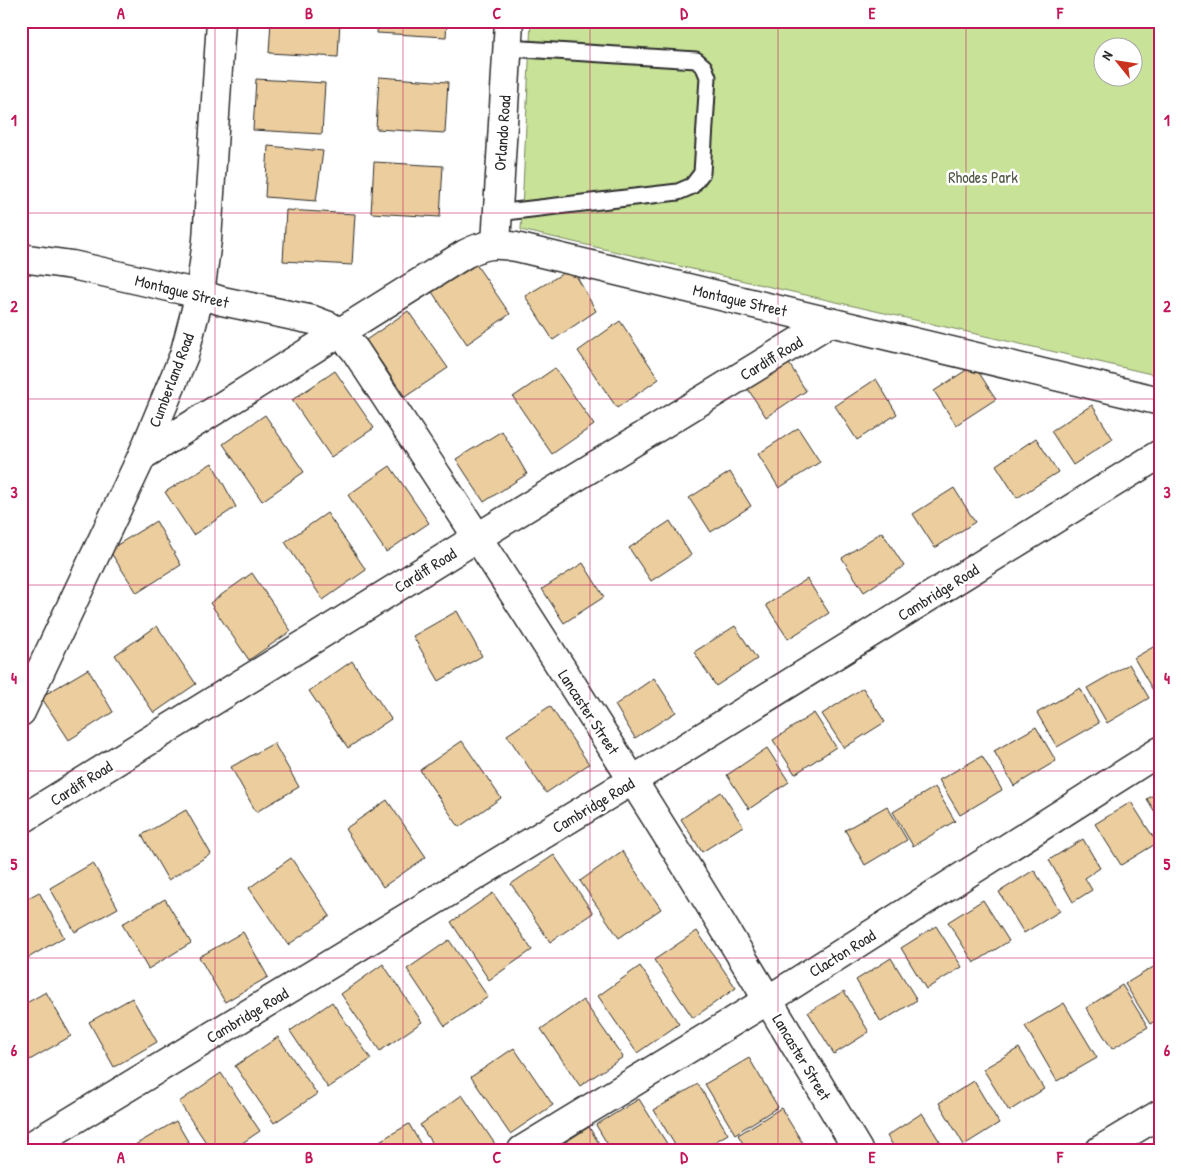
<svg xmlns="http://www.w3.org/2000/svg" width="1181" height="1171" font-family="'Patrick Hand',sans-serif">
	<rect width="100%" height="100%" fill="#fff"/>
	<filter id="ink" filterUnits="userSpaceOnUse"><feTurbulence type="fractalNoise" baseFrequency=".02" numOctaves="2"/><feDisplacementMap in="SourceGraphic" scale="10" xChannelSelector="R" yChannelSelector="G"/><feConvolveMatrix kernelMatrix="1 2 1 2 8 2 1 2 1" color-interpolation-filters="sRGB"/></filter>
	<g filter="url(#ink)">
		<path fill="#c8e298" stroke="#7a8662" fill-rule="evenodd" d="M531 21H1160V376L521 230ZM1104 48H1134V78H1104Z"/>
		<g fill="#ebcd9e" stroke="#2b2b2b">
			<path d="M271 21H340L338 57 269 53Z"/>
			<path d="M378 21H447L446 37 377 33Z"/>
			<path d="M379 77 448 82 445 133 376 129Z"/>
			<path d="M256 79 325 83 322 134 253 130Z"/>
			<path d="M268 146 323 151 316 201 265 197Z"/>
			<path d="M374 162 443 166 440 217 371 213Z"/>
			<path d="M286 210 355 214 352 265 283 261Z"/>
			<path d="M471 257 510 314 467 344 428 286Z"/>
			<path d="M572 268 596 311 553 340 525 296Z"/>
			<path d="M408 311 448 368 405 397 366 340Z"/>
			<path d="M620 321 659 379 617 408 578 351Z"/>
			<path d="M785 357 806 391 766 417 744 383Z"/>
			<path d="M974 365 996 399 956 425 934 391Z"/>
			<path d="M555 368 594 425 552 454 513 397Z"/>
			<path d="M335 371 374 428 331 457 292 400Z"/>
			<path d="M876 379 897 414 857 440 835 406Z"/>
			<path d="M1092 405 1113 439 1073 465 1051 431Z"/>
			<path d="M265 415 304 472 262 501 223 444Z"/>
			<path d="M798 428 820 462 779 488 758 454Z"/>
			<path d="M502 431 527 474 484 502 456 459Z"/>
			<path d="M1036 438 1058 472 1017 498 996 465Z"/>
			<path d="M212 463 236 507 193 535 165 492Z"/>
			<path d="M390 466 429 523 386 552 348 495Z"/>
			<path d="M730 472 751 506 711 532 689 498Z"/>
			<path d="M954 488 975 522 935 548 913 514Z"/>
			<path d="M327 513 366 570 323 600 285 542Z"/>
			<path d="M156 521 181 565 137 593 109 550Z"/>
			<path d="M670 521 691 555 651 581 629 548Z"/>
			<path d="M882 532 904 566 864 592 842 558Z"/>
			<path d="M583 563 604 597 564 623 542 589Z"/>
			<path d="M252 573 291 631 249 660 210 603Z"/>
			<path d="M807 579 829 613 788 639 766 605Z"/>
			<path d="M457 611 482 656 439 681 413 636Z"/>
			<path d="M157 626 196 684 154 713 115 655Z"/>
			<path d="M735 626 757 659 716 686 694 652Z"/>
			<path d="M1160 643V689L1154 692 1134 658Z"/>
			<path d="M352 661 391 719 348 748 309 691Z"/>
			<path d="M1129 664 1149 698 1107 723 1087 688Z"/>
			<path d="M88 669 113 712 69 740 41 697Z"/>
			<path d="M654 678 676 712 635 738 615 705Z"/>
			<path d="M863 688 885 722 844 748 822 714Z"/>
			<path d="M1080 688 1099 723 1057 747 1037 713Z"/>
			<path d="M550 706 589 764 546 793 507 735Z"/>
			<path d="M814 713 836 747 795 774 773 740Z"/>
			<path d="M1036 727 1056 761 1014 786 994 751Z"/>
			<path d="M462 741 501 798 459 827 420 770Z"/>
			<path d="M274 743 299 787 256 812 231 767Z"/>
			<path d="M767 748 789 782 749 809 727 775Z"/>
			<path d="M982 756 1002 790 960 815 939 780Z"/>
			<path d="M935 787 955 821 913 846 893 812Z"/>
			<path d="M1160 791V820L1147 799Z"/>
			<path d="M721 792 743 826 702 852 681 819Z"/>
			<path d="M387 800 426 857 383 887 345 829Z"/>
			<path d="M1131 802 1157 843 1121 865 1095 824Z"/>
			<path d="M887 806 907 840 865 865 845 830Z"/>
			<path d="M186 810 211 854 168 880 142 835Z"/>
			<path d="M1083 839 1100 868 1085 878 1092 890 1073 902 1049 860Z"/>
			<path d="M622 851 661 909 619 938 580 881Z"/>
			<path d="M554 855 593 913 550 942 511 884Z"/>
			<path d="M291 858 330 916 288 945 249 888Z"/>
			<path d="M93 863 118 908 75 932 50 888Z"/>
			<path d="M1034 870 1060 911 1024 933 999 892Z"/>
			<path d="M39 892 64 937 21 962V902Z"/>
			<path d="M493 893 532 950 489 980 451 922Z"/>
			<path d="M165 899 191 943 148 969 122 924Z"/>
			<path d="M983 900 1009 941 974 963 948 922Z"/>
			<path d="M936 926 962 967 926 989 901 948Z"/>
			<path d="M697 931 736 988 693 1018 654 960Z"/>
			<path d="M243 932 268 977 225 1002 199 957Z"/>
			<path d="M449 940 488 997 445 1026 407 969Z"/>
			<path d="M891 958 917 1000 881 1022 856 980Z"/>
			<path d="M1160 963V1018L1150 1024 1125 984Z"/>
			<path d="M383 964 422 1022 380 1051 341 994Z"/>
			<path d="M640 966 679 1024 637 1053 598 996Z"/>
			<path d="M1122 985 1148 1027 1112 1049 1086 1008Z"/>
			<path d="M844 991 869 1032 834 1054 808 1012Z"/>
			<path d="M46 992 71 1036 28 1061 21 1049V1006Z"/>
			<path d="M132 998 157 1042 114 1067 89 1022Z"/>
			<path d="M583 1000 623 1057 580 1086 541 1029Z"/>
			<path d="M332 1002 371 1059 328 1088 290 1031Z"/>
			<path d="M1064 1003 1097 1058 1057 1081 1025 1026Z"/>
			<path d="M278 1037 317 1094 274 1123 235 1066Z"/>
			<path d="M514 1048 553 1105 510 1134 471 1077Z"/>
			<path d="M1019 1048 1044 1089 1009 1111 983 1069Z"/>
			<path d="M749 1058 778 1107 735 1134 705 1084Z"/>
			<path d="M221 1073 260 1131 232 1150H211L179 1102Z"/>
			<path d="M974 1081 999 1123 964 1145 939 1103Z"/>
			<path d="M698 1084 728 1134 701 1150H678L654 1110Z"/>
			<path d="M462 1095 499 1150H436L420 1125Z"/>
			<path d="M639 1099 671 1150H611L596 1125Z"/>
			<path d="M781 1108 805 1147 801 1150H747L738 1135Z"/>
			<path d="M922 1113 945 1150H896L887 1136Z"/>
			<path d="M21 1119 28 1132 21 1136Z"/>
			<path d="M176 1121 193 1150H138L135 1145Z"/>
			<path d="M409 1124 424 1150H371L369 1147Z"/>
			<path d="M589 1127 603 1150H553Z"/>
			<path d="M729 1144 732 1150H719Z"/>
		</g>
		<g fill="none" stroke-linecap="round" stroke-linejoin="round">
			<g stroke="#2b2b2b" stroke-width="19">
				<path id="service" d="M497 213 678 192 692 186 702 173 708 77 704 67 696 60 508 48"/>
			</g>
			<g stroke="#2b2b2b" stroke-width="31">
				<g id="minor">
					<path d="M496 244 509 21"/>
					<path d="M21 258 72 265 200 294 222 301 313 320 329 326 340 333 355 350C449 493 542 636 633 781 710 903 784 1026 858 1150"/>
					<path d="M142 456 465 254C485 244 494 243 516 247L1160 401"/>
					<path d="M21 820 478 537 830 322"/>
					<path d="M24 1150 633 780 1160 454"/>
					<path d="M522 1150 768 1000 1160 751"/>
				</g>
			</g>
			<g stroke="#2b2b2b" stroke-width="31">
				<path id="tertiary" d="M21 712 142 456 184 355 200 294 207 240 221 21"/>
			</g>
			<g stroke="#2b2b2b" stroke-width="31">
				<path id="secondary" d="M1100 1150 1160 1114"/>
			</g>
			<use href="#service" stroke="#fff" stroke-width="15"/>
			<use href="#minor" stroke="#fff" stroke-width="28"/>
			<use href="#tertiary" stroke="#fff" stroke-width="28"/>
			<use href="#secondary" stroke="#fff" stroke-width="28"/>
		</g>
	</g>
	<path fill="none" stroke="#c2185b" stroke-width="1" stroke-opacity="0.55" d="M215 21V1150M403 21V1150M590 21V1150M778 21V1150M966 21V1150M21 213H1160M21 399H1160M21 585H1160M21 771H1160M21 958H1160"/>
	<g text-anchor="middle" stroke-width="5" stroke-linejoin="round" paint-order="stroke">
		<g font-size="16" fill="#2b2b2b" stroke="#fff">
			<text transform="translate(502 133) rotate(-86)" y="6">Orlando Road</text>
			<text transform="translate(182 291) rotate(14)" y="6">Montague Street</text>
			<text transform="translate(740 300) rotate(13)" y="6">Montague Street</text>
			<text transform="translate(771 358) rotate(-31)" y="6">Cardiff Road</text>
			<text transform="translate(171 380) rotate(-69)" y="6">Cumberland Road</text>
			<text transform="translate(425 570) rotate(-32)" y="6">Cardiff Road</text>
			<text transform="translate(938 592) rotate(-32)" y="6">Cambridge Road</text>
			<text transform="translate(589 712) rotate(57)" y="6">Lancaster Street</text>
			<text transform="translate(81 783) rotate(-32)" y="6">Cardiff Road</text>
			<text transform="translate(593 805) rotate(-31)" y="6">Cambridge Road</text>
			<text transform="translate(842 953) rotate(-32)" y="6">Clacton Road</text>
			<text transform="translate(247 1015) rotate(-31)" y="6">Cambridge Road</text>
			<text transform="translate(802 1057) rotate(59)" y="6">Lancaster Street</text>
		</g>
		<g font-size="16" fill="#525946" stroke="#fff">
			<text x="983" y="183">Rhodes Park</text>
		</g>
	</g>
	<rect width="1181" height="1171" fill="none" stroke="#fff" stroke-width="55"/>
	<g transform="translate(1118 62) rotate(300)"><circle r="24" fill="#ffffff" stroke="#aaaaaa"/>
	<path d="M0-4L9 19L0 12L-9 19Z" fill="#c8321e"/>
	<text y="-8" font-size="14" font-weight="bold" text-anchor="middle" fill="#2b2b2b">N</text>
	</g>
	<rect x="28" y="28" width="1126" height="1116" fill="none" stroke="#c2185b" stroke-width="2"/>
	<g font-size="16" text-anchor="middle" font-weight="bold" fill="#c2185b">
		<text x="121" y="19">A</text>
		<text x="309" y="19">B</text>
		<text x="497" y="19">C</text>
		<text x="684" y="19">D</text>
		<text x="872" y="19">E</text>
		<text x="1060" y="19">F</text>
		<text x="14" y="126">1</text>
		<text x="1167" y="126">1</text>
		<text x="14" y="312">2</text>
		<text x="1167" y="312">2</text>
		<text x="14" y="498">3</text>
		<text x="1167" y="498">3</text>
		<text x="14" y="684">4</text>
		<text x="1167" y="684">4</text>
		<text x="14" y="870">5</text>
		<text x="1167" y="870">5</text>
		<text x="14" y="1056">6</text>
		<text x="1167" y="1056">6</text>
		<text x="121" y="1163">A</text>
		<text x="309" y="1163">B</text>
		<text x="497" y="1163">C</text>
		<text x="684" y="1163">D</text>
		<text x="872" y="1163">E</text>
		<text x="1060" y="1163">F</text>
	</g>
</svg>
